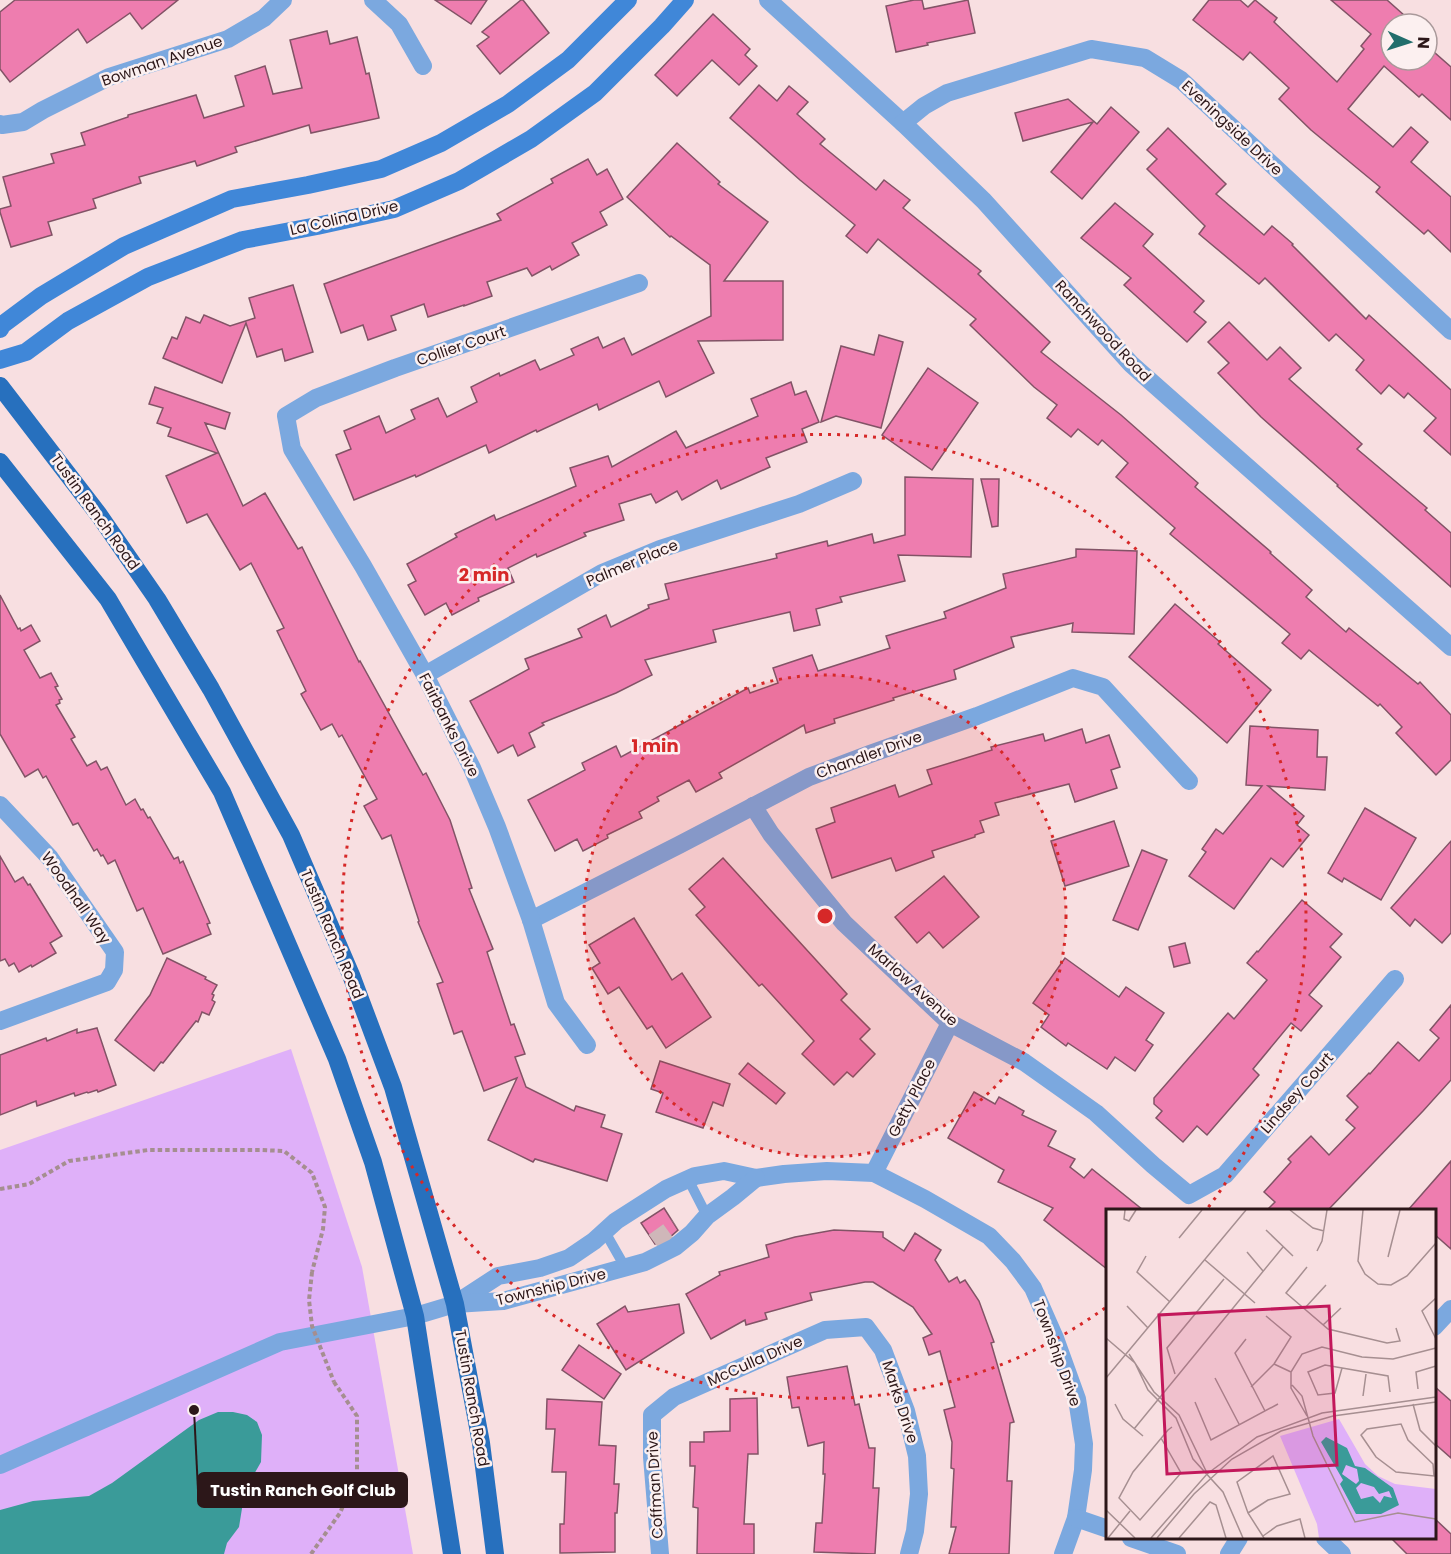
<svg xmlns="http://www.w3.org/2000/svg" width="1451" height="1554" font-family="Poppins,sans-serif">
	<rect width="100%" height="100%" fill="#f8dfe1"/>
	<path fill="#dfb0f9" d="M291 1049 362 1267 413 1554H0V1150Z"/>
	<path fill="#3a9b99" d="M218 1412H233L247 1415 257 1422 262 1435 261 1462 245 1490 239 1527 227 1543 224 1554H0V1510L33 1501 89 1496 112 1483 199 1420Z"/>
	<g fill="#ee7daf" stroke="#825366" stroke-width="1.5">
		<path d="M15 0H178L142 29 130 13 87 43 78 29 10 82 0 69V12Z"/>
		<path d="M435 0H487L471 24Z"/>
		<path d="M521 0H523L549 33 500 74 477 46 489 37 482 32Z"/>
		<path d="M914 0H922L924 9 968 0 975 33 927 43 928 45 896 52 886 6Z"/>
		<path d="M1209 0H1240L1248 7 1255 0 1277 18 1274 22 1337 82 1364 49 1361 46 1371 34 1331 0H1387L1414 24H1391V60H1427V46L1451 67V120L1422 94 1419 97 1384 66 1348 109 1393 147 1411 127 1428 142 1411 162 1451 197V252L1428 230 1424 234 1376 192 1380 187 1311 130 1279 99 1289 88 1250 52 1243 60 1193 20Z"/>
		<path d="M713 14 750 49 745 55 757 66 739 85 712 60 677 96 655 75Z"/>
		<path d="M327 31 330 44 357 37 366 74 369 73 379 118 311 133 309 125 235 147 237 152 197 166 195 161 139 177 141 183 93 199 96 208 48 222 52 235 11 247 0 212V209L11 206 3 177 54 163 51 154 85 145 81 133 128 117V115L196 95 204 118 244 106 235 76 265 66 273 94 302 88 290 40Z"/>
		<path d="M759 85 777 101 789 86 808 102 797 114 825 139 820 144 876 190 884 180 910 200 903 208 981 271 978 274 1050 342 1041 352 1121 415 1198 483 1195 487 1271 552 1270 553 1312 590 1306 597 1346 632 1349 628 1418 684 1420 682 1451 715V760L1436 775 1396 733 1402 727 1380 704 1378 706 1309 650 1301 659 1282 643 1290 634 1170 534 1175 528 1116 477 1128 463 1102 440 1098 445 1078 429 1071 437 1047 418 1057 405 1034 387 970 325 976 319 878 239 867 253 846 236 855 225 800 180 730 118Z"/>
		<path d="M1068 99 1097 124 1111 107 1139 132 1082 199 1051 172 1093 122 1023 141 1015 113Z"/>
		<path d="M1168 128 1226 184 1216 194 1264 235 1272 226 1293 244 1292 245 1366 319 1369 315 1451 390V455L1424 431 1436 418 1408 393 1404 398 1389 385 1381 394 1356 370 1364 360 1336 334 1329 341 1265 278 1259 284 1199 234 1205 226 1147 169 1157 159 1147 150Z"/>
		<path d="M677 143 720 182 718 184 768 222 724 281H783V340L698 341 714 373 666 397 659 381 599 410 597 404 537 432 536 430 489 453 486 445 416 477 415 475 354 500 336 455 351 449 344 431 379 416 386 433 415 419 411 410 438 398 447 417 477 402 471 387 499 373 500 376 535 360 540 370 574 355 571 349 598 337 603 348 624 338 632 355 711 316 710 265 671 236 670 237 627 197Z"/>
		<path d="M588 159 597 175 607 169 623 199 600 212 607 225 572 243 579 255 552 270 550 266 532 276 527 268 487 282 492 296 464 306V305L428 317 424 304 391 316 396 330 368 340 363 325 341 333 324 284 501 220 497 214 553 183 551 179Z"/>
		<path d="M1115 203 1153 234 1143 246 1204 301 1194 312 1206 322 1187 342 1124 285 1131 278 1081 238Z"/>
		<path d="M293 285 313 352 285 361 282 349 257 357 246 323 222 383 163 358 172 337 177 339 186 317 200 323 204 315 230 326 255 318 249 298Z"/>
		<path d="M1229 322 1267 360 1280 347 1301 368 1289 379 1362 444 1357 449 1427 508 1425 510 1451 533V587L1337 486 1338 485 1261 417 1218 373 1229 363 1208 342Z"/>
		<path d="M879 335 903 342 881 428 836 416 821 422 841 346 874 355Z"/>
		<path d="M928 368 978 403 932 470 882 435Z"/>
		<path d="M791 382 795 395 806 391 819 422 802 429 807 442 766 458 770 467 721 489 717 480 682 500 677 491 656 503 651 494 619 504 624 520 584 533 586 536 537 557 536 554 508 568 514 582 478 598 479 601 452 615 446 603 425 615 408 585 416 581 407 564 457 537 455 534 494 515 496 520 576 486 570 468 608 456 612 467 676 431 686 448 758 416 751 399Z"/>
		<path d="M155 387 230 413 225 429 205 423 243 506 265 493 298 549 302 547 359 662 360 661 423 775 426 773 450 820 472 888 469 889 493 949 487 952 511 1025 514 1024 525 1054 515 1057 526 1087 574 1111 576 1106 605 1115 601 1127 622 1134 607 1181 535 1159 533 1162 488 1140 517 1078 484 1091 462 1031 454 1034 437 984 443 982 418 922 419 921 391 835 382 839 364 806 377 799 342 735 339 737 332 724 321 730 301 694 306 691 277 631 284 628 251 563 240 570 207 514 187 523 166 476 217 453 168 436 171 428 157 423 163 408 149 404Z"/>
		<path d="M905 477 973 479 971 557 898 555 905 581 840 597 842 602 816 609 820 625 794 631 790 612 713 630 716 642 645 660 652 675 616 693 542 723 544 725 529 733 535 747 518 756 513 745 498 753 470 701 529 669 525 659 582 637 578 629 606 615 611 627 649 608 648 605 669 599 665 584 777 558 776 554 827 541 828 546 872 534 874 543 905 535Z"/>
		<path d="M981 479H999L998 526 992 527Z"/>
		<path d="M1076 549 1137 551 1134 634 1072 632 1073 623 1011 637 1014 647 954 670 956 679 893 698 894 700 834 719 835 723 806 733 804 725 719 773 722 778 696 792 689 780 657 797 659 801 639 812 642 818 607 835 608 838 583 851 577 839 555 851 528 800 585 770 582 763 616 746 621 757 748 688 750 693 778 683 773 668 812 655 818 671 890 648 886 636 946 618 944 612 1006 588 1003 574 1076 557Z"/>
		<path d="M0 595 18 629 20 628 21 631 31 625 40 641 24 650 40 678 51 673 58 686 55 687 62 699 59 700 60 703 56 705 75 737 71 739 87 766 96 761 101 770 107 767 126 805 135 799 141 810 143 809 148 818 150 817 174 859 178 857 180 863 183 861 210 923 207 924 211 934 163 954 143 908 137 911 115 860 108 864 103 855 101 856 97 849 94 851 78 823 73 825 46 776 43 778 38 769 25 777 0 734Z"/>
		<path d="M1175 604 1220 642 1218 644 1271 690 1227 743 1129 657Z"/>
		<path d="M1250 726 1318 730 1317 757H1327L1325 790 1268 786 1304 816 1297 825 1309 835 1283 867 1271 858 1234 909 1189 876 1206 852 1202 849 1216 829 1223 834 1262 786 1246 785Z"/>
		<path d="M1082 729 1086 743 1109 735 1120 767 1111 770 1117 788 1075 802 1069 784 995 803 999 815 980 821 984 832 975 835V837L932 851 934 857 896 871 891 858 832 878 816 829 835 822 831 808 895 785 899 797 932 784 927 770 992 750 991 747 1043 734 1045 741Z"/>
		<path d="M1365 808 1416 838 1381 900 1344 878 1342 882 1328 873Z"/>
		<path d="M1114 821 1129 866 1065 886 1051 841Z"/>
		<path d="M1451 841V933L1442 943 1415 919 1410 926 1391 908Z"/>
		<path d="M1142 850 1167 860 1138 930 1113 920Z"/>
		<path d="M0 856 15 882 23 877 28 885 30 884 62 936 50 943 56 953 32 967 31 965 19 972 14 963 9 966 5 959 0 961Z"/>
		<path d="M723 858 847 994 841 1000 870 1029 860 1039 875 1054 853 1077 847 1072 834 1085 802 1054 814 1041 762 984 759 986 696 915 705 907 689 889Z"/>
		<path d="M944 876 979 917 943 948 929 932 917 943 895 917Z"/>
		<path d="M1302 900 1342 934 1330 947 1341 957 1309 995 1322 1006 1301 1031 1291 1023 1253 1069 1259 1075 1207 1135 1197 1126 1183 1142 1156 1118 1162 1111 1154 1104V1098L1228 1013 1234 1019 1267 980 1247 963 1257 951 1258 952Z"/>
		<path d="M634 918 672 980 682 973 711 1017 666 1048 652 1026 647 1029 619 987 608 994 592 968 600 963 589 945Z"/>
		<path d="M1185 943 1190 963 1174 967 1169 947Z"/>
		<path d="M167 958 206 977 205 979 217 985 212 994 214 995 212 1000 215 1002 209 1015 202 1012 198 1022 196 1021 163 1063 161 1062 154 1071 115 1040 150 995Z"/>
		<path d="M1065 958 1119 997 1126 987 1164 1013 1146 1040 1153 1045 1135 1071 1115 1057 1107 1069 1068 1043 1066 1046 1041 1027 1049 1015 1033 1003Z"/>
		<path d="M1451 1005V1080L1423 1111 1328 1210H1267L1275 1202 1264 1192 1291 1162 1288 1159 1311 1136 1329 1155 1355 1128 1346 1120 1358 1107 1347 1096 1369 1073 1370 1074 1398 1042 1419 1061 1439 1038 1430 1030Z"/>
		<path d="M97 1028 116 1085 98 1092 97 1090 88 1093 87 1092 75 1096 74 1093 37 1106 36 1101 0 1115V1055L46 1038 47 1041 77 1029V1033Z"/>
		<path d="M660 1061 730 1084 723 1106 713 1102 703 1128 656 1112 663 1093 651 1089Z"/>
		<path d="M748 1063 785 1093 776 1104 739 1074Z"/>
		<path d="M974 1092 995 1104 999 1097 1024 1111 1022 1115 1056 1131 1048 1146 1075 1159 1070 1167 1084 1178 1092 1169 1143 1210H1107V1269L1044 1220 1053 1208 998 1182 1004 1170 948 1138Z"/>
		<path d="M1451 1161V1249L1434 1234V1210H1408Z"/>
		<path d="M664 1208 678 1230 669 1238 655 1244 641 1223Z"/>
		<path d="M834 1230 883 1232V1237L904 1251 915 1233 941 1250 935 1260 949 1282 957 1277 960 1283 965 1280 979 1301 994 1342 991 1343 1014 1422 1010 1423 1007 1481H1012L1009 1554H949L956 1527H951L954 1469 951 1468 952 1442 944 1410 955 1407 940 1351 929 1355 923 1338 932 1334 913 1307 873 1282H865L810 1293 812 1300 765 1313 767 1319 746 1325 745 1320 711 1339 686 1294 720 1275 719 1272 769 1257 766 1245 795 1237Z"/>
		<path d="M679 1304 684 1333 626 1370 597 1324 625 1306 628 1312Z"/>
		<path d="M579 1345 621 1374 604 1399 562 1370Z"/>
		<path d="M847 1366 855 1405 859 1404 869 1448H875L873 1488H879L875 1554 814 1552 816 1523H822L825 1474H823L824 1442 808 1446 799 1407 792 1408 787 1377Z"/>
		<path d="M1434 1386 1451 1401V1458L1434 1443Z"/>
		<path d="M757 1398 758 1454H748L744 1524H754V1554H697L698 1508 693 1507 695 1466H690V1442H704V1432L730 1431V1399Z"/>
		<path d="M547 1399 602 1402 599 1445 616 1446 614 1484H619L617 1513H615V1552L560 1553V1524H564L566 1472H552L555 1429H546Z"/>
		<path d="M1434 1518 1451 1534V1554H1407L1391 1538H1434Z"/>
	</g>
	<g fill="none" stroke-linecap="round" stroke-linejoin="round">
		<path stroke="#cfb7b9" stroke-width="18" stroke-dasharray="18 9" stroke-linecap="butt" d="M654 1242 676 1226"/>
		<g stroke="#a58e90" stroke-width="4" stroke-dasharray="4.5 3" stroke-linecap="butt">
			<path d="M0 1189 29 1184 69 1161 148 1150H261L284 1151 312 1173 325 1207 323 1229 312 1272"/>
			<path d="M311 1554 340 1513 357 1473V1416L334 1382"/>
		</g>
		<g stroke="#7ba8df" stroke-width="10">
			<path d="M688 1179 707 1216"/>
			<path d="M605 1232 625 1267"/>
		</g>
		<g stroke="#7ba8df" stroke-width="18">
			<path d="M373 0 399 24 423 66"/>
			<path d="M768 0 903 123 984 201 1131 364 1451 647"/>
			<path d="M903 123 924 106 947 93 1091 49 1145 58 1181 80 1451 331"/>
			<path d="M0 124 2 125 23 122 43 110 109 77 228 39 264 18 283 0"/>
			<path d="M425 675 602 573 660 549 799 504 853 481"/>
			<path d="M0 805 50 858 115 952 114 970 107 982 0 1021"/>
			<path d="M753 806 771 834 844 923 950 1023 1024 1062 1096 1113 1153 1165 1189 1195 1225 1175 1395 979"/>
			<path d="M531 920 679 845 809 777 870 754 977 716 1073 678 1103 687 1189 781"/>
			<path d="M587 1045 556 1003 531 920 497 827 472 768 425 675 363 566 292 449 286 416 316 398 395 368 639 283"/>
			<path d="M874 1173 950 1023"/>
			<path d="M455 1304 498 1276 540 1268 569 1258 594 1241 616 1221 666 1189 695 1176 724 1171 756 1178 784 1174 827 1171 874 1173 925 1199 989 1236 1013 1261 1033 1288 1055 1338 1077 1399 1084 1444 1083 1470 1076 1518 1063 1554"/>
			<path d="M1434 1327 1451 1309"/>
			<path d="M0 1465 280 1342 415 1316 455 1304 503 1301 645 1262 675 1247 692 1233 707 1216 733 1197 756 1178"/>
			<path d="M1076 1518 1108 1529"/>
			<path d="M1131 1538 1177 1554"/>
			<path d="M1325 1538 1342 1554"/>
			<path d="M660 1554 652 1457V1415L674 1397 825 1330 866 1327 883 1350 906 1411 917 1456 919 1494 915 1531 909 1554"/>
			<path d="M1229 1554 1239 1538"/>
		</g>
		<g stroke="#4087d8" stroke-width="18">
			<path d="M0 329 2 325 41 296 124 246 232 199 308 185 381 169 441 143 508 104 568 60 628 0"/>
			<path d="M0 360 26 352 68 321 148 277 243 240 317 226 394 209 459 181 531 139 595 93 662 26 685 0"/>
		</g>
		<g stroke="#2770be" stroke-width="18">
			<path d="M0 386 99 515 157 599 211 689 291 835 351 975 393 1087 455 1304 481 1443 495 1554"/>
			<path d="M0 462 108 599 222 792 337 1059 373 1162 415 1316 452 1554"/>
		</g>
		<path stroke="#a58e90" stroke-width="4" stroke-dasharray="4.5 3" stroke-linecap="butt" d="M312 1272 309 1300 312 1326 334 1382"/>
	</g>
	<circle cx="825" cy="916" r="241" fill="#d62828" fill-opacity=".12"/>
	<g fill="none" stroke="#d62828" stroke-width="3" stroke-dasharray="3 6">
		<circle cx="825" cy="916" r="241"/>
		<path d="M1105 1308A482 482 0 1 1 1207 1209"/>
	</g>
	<g text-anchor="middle" stroke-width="5" stroke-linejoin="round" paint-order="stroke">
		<g font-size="15" fill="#2c1719" stroke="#fcf0f0">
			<text transform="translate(162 61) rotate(-19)" y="5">Bowman Avenue</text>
			<text transform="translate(1232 128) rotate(43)" y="5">Eveningside Drive</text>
			<text transform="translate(344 218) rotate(-13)" y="5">La Colina Drive</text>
			<text transform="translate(1103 331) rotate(47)" y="5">Ranchwood Road</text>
			<text transform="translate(461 346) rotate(-19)" y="5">Collier Court</text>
			<text transform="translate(95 512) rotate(54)" y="5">Tustin Ranch Road</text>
			<text transform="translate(632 563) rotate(-23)" y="5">Palmer Place</text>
			<text transform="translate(449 725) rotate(63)" y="5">Fairbanks Drive</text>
			<text transform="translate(869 755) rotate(-20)" y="5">Chandler Drive</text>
			<text transform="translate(76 898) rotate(55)" y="5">Woodhall Way</text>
			<text transform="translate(332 934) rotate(67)" y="5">Tustin Ranch Road</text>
			<text transform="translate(913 985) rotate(42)" y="5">Marlow Avenue</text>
			<text transform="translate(1297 1093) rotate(-49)" y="5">Lindsey Court</text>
			<text transform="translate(912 1098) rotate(-63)" y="5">Getty Place</text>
			<text transform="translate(551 1287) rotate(-14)" y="5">Township Drive</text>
			<text transform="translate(1057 1353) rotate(70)" y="5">Township Drive</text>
			<text transform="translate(755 1361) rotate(-24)" y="5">McCulla Drive</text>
			<text transform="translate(472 1398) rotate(80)" y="5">Tustin Ranch Road</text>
			<text transform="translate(900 1402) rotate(72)" y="5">Marks Drive</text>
			<text transform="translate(655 1485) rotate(-93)" y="5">Coffman Drive</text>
		</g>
	</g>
	<g transform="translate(1106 1209)">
		<rect width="330" height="330" fill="#f8dfe1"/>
		<path d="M233 210 259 255 272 267 289 275 330 280V329H213L211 315 174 227Z" fill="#dfb0f9"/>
		<path d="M220 228 241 239 249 257 259 259 287 279 293 296 275 305H250L234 275 237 271 215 233ZM240 256 251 260 253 272 250 275 236 265ZM255 274 268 278 273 285 283 282 286 289 278 287 274 294 267 287 255 290 250 279Z" fill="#3a9b99" fill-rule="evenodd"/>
		<path fill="none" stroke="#a68f91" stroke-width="1.5" d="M19 1 18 10 23 12 30 1M184 1 207 19 218 22M257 1 252 52 259 65 272 75 285 76 301 67 330 34M160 21 187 47M73 29 96 1M211 42 216 32 221 1M141 43 157 62M40 47 31 63 64 93M282 48 294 1M99 51 149 94M201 58 180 84 222 120 281 134 294 132 290 119M330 89 316 102 330 130M21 97 42 119M198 100 220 76M217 116 235 99M0 129 29 154 42 181 70 209 87 250 117 283 137 329M140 130 129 144 159 202M23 145 48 183 73 206 101 264M168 155 185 163M236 159 229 184 212 186 202 163 219 156 282 167 284 183M69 165 61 139 118 70M0 169 140 1M109 169 133 215M186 176 196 187 207 227 249 313 292 304 330 310M145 178 168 155 185 128 160 107M312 180 310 163 330 157M257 187 260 165M89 193 105 231 172 195M9 195 17 210 37 227M307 195 314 221 330 237M201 207 185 179V163L196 145 216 138 256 148 287 150 330 139M295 215 302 231 327 255 328 267 290 263 270 248 255 226 261 220ZM28 220 177 38M55 229 75 264 34 311 13 289 27 263 62 221 66 218M0 301 29 329M142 304 162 291 184 285 167 247 131 273 142 304 158 329M157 327 171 317 194 310 199 329M2 329 24 302M45 329 101 265 151 228 216 204 330 188M51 329 88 285 126 250 175 222 227 207 330 193M73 329 104 293 110 296 120 329"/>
		<path fill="#c2185b" fill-opacity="0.15" stroke="#c2185b" stroke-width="3" d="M223 97 231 256 61 265 53 106Z"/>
		<rect width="330" height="330" fill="none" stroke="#2c1719" stroke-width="3"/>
	</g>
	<circle cx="825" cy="916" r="9" fill="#d62828" stroke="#fcf0f0" stroke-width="3"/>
	<g font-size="18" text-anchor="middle" font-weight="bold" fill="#d62828" stroke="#fcf0f0" stroke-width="5" stroke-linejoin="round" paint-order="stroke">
		<text x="484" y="581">2 min</text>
		<text x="655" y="752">1 min</text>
	</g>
	<path fill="none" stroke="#2c1719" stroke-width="2" d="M194 1410L198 1490"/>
	<circle fill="#2c1719" stroke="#fcf0f0" stroke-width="2" cx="194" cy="1410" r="6"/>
	<rect fill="#2c1719" stroke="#2c1719" stroke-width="2" x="198" y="1473" width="209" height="34" rx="6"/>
	<g font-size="16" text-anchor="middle" font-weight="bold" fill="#fff">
		<text x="303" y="1496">Tustin Ranch Golf Club</text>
	</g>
	<g transform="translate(1409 42) rotate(93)"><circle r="28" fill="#fcf0f0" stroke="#a9999a" stroke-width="1.5"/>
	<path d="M0-4.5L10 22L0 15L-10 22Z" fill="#226e6c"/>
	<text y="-9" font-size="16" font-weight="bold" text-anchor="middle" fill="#2c1719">N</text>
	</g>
</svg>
